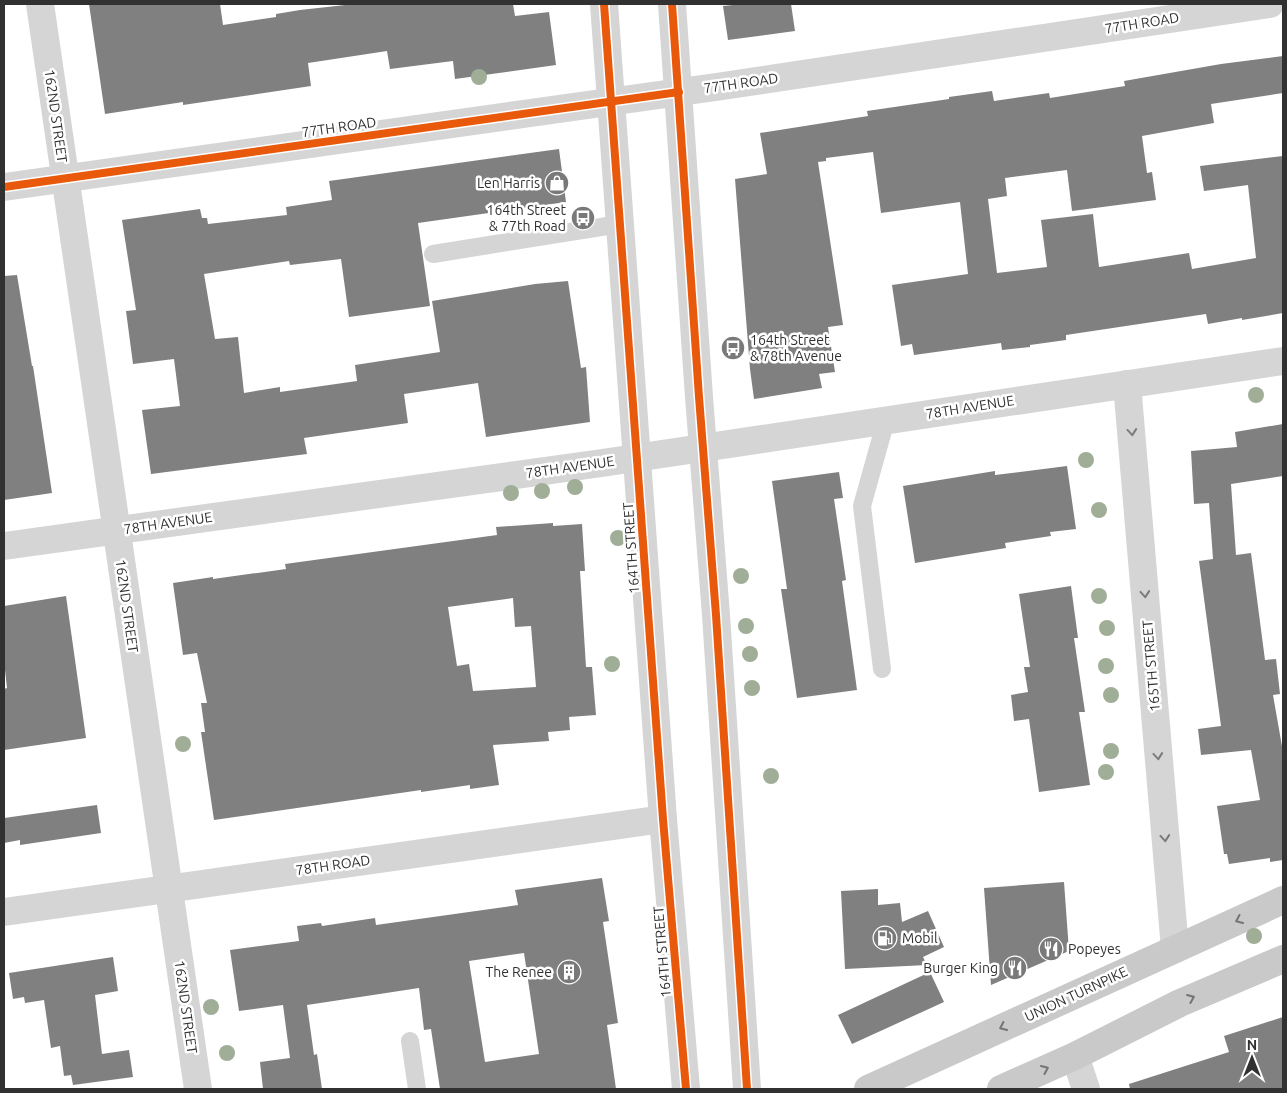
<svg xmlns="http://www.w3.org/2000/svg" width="1287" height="1093" font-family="Ubuntu,sans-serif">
	<rect width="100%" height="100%" fill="#fff"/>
	<g fill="#808080" fill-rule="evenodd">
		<path d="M89 4H220L223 25 276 17V14L300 10 354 4H513L515 16 549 12 556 65 455 79 453 61 390 69 387 51 308 63 311 86 183 105V102L105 114Z"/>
		<path d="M743 4H791L795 31 728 40 723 6Z"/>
		<path d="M1283 56V93L1211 104 1214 123 1142 136 1147 173 1152 172 1156 200 1072 211 1067 170 1005 178 1007 196 988 199 997 273 1047 267 1041 220 1093 214 1099 267 1189 253 1192 269 1256 258 1248 185 1204 191 1200 166 1283 156V313L1242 320V318L1208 324 1206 314 1066 335V340L1030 345V347L1002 350 1001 343 914 355 912 344 901 346 892 285 968 274 960 202 881 213 873 152 826 158V161L818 162 843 325 828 327 835 372 819 374 822 388 754 399 750 369 735 179 767 174 760 133 868 116 867 111 949 99V97L992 91 994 101 1049 93 1050 98 1125 86 1124 81 1221 64Z"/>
		<path d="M559 149 566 202 418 223 430 306 349 317 341 259 290 265 289 261 204 274 215 339 238 337 244 393 280 387V392L357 381 355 365 440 352 432 301 535 284 568 281 581 368 586 367 590 422 486 437 478 383 404 394 408 423 304 438 307 454 151 474 142 410 180 406 174 359 133 364 126 311 136 310 122 220 200 209 202 218H207L208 224 287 215 286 207 332 200 329 181Z"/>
		<path d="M17 275 32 366H33L52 493 4 500V276Z"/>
		<path d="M1283 424V476L1231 484 1236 555 1251 553 1265 660 1276 659 1280 694 1273 695 1283 752V860L1270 862V858L1229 864 1227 854H1224L1217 806 1260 800 1251 750 1201 755 1198 729 1221 726 1199 561 1213 559 1209 503 1194 504 1191 451 1237 447 1235 432Z"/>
		<path d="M1067 466 1076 529 1050 532 1051 536 1005 543 1006 548 915 563 903 486 995 471V475Z"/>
		<path d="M839 472 843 498 834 499 846 580 842 581 857 690 797 698 781 589H787L772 481Z"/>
		<path d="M553 523V526L582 524 585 571H580L586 667H592L596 715 569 717 570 730 548 732 549 741 493 745 499 785 470 789V785L421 792V790L214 820 201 732H205L201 703H207L197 653 183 655 173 583 213 577V579L286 569 285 564 497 535 496 527ZM513 598 515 627 531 626 536 687 473 691 469 664 457 666 448 607Z"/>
		<path d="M1071 586 1078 638H1074L1085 712H1079L1090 785 1039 792 1029 719 1014 721 1011 695 1028 692 1024 667H1030L1019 594Z"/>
		<path d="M66 596 86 738 4 750V689L7 688 4 661V606Z"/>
		<path d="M97 805 101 833 20 845V840L4 843V818Z"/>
		<path d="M602 878 609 921 603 922 618 1023 607 1025 616 1089H440L431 1029 424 1030 419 988 307 1005 314 1055 317 1054 322 1089H263L260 1062 290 1058 283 1005 239 1011 230 950 299 941 297 926 321 923 322 926 375 918 376 925 518 905 515 890ZM524 953 539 1054 485 1062 469 961Z"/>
		<path d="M1064 882 1069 951 991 985 984 888Z"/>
		<path d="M878 889V905L900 903 902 922 928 911 944 947 923 957 927 965 845 969 841 891Z"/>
		<path d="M113 957 118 991 95 995 102 1054 129 1050 133 1077 73 1085 71 1075 64 1076 60 1046 51 1048 44 1000 25 1003 24 997 13 999 9 973Z"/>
		<path d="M930 972 944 1002 852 1044 838 1015Z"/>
		<path d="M1283 1017V1089H1130L1129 1084 1229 1052 1224 1036Z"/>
	</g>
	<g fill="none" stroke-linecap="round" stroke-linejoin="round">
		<g stroke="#d5d5d5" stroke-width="18">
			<path d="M433 254 620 224"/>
			<path d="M882 669 862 506 886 420"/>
			<path d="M410 1041 417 1089"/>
		</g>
		<g stroke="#d5d5d5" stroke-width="28">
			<path d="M40 4 198 1089"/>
			<path d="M4 187 716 87 1270 4"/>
			<path d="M1127 384 1175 949"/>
			<path d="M4 546 602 463 1283 361"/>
			<path d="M4 912 663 819"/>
			<path d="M1075 1056 1086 1089"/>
		</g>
		<g stroke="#d5d5d5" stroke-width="28">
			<path d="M604 4 663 819 686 1089"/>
			<path d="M672 4 699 397 716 615 747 1089"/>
		</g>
		<g stroke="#c9c9c9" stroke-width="28">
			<path d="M868 1089 1283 900"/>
			<path d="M1001 1089 1075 1056 1180 1003 1283 959"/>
		</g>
		<g stroke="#fff" stroke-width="11">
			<g id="cycleway">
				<path d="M604 4 663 819 686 1089"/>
				<path d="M672 4 699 397 716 615 747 1089"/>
				<path d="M4 187 679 92"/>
			</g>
		</g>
		<use href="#cycleway" stroke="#e8590c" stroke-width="8"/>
	</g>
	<g fill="#a0ad97">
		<circle cx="479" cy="77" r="8"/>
		<circle cx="1256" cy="395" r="8"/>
		<circle cx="1086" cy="460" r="8"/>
		<circle cx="575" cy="487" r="8"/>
		<circle cx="542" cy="491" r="8"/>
		<circle cx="511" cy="493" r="8"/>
		<circle cx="1099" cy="510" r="8"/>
		<circle cx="618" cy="538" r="8"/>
		<circle cx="741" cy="576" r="8"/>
		<circle cx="1099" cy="596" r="8"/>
		<circle cx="746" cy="626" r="8"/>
		<circle cx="1107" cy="628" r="8"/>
		<circle cx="750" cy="654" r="8"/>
		<circle cx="612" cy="664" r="8"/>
		<circle cx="1106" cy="666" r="8"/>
		<circle cx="752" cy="688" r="8"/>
		<circle cx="1111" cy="695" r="8"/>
		<circle cx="183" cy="744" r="8"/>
		<circle cx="1111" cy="751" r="8"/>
		<circle cx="1106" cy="772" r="8"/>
		<circle cx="771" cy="776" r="8"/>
		<circle cx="1254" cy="936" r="8"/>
		<circle cx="211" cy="1007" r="8"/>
		<circle cx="227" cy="1053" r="8"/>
	</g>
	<defs><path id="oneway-chevron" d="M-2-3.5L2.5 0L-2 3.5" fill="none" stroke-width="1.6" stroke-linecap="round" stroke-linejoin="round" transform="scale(1.25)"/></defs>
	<g stroke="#7b7b7b">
		<use href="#oneway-chevron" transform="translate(1132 432) rotate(85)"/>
		<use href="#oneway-chevron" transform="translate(1145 594) rotate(85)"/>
		<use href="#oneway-chevron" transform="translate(1158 756) rotate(85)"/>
		<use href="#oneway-chevron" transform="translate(1165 838) rotate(85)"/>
	</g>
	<g stroke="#757575">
		<use href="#oneway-chevron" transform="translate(1239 920) rotate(156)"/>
		<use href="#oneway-chevron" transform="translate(1191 998) rotate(-23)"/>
		<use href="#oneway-chevron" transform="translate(1003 1027) rotate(155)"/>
		<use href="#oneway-chevron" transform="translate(1045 1069) rotate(-24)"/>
	</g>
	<defs>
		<g id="shop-disc" transform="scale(1.25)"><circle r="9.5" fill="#797979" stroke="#fff"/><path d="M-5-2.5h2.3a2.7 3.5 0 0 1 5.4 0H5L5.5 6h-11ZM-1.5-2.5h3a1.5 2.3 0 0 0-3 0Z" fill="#fff"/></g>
		<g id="bus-disc" transform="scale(1.25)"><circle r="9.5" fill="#797979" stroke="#fff"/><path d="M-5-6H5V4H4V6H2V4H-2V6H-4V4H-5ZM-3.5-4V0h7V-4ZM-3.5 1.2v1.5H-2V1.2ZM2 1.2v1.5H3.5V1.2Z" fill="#fff"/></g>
		<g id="fuel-disc" transform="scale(1.25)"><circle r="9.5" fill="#797979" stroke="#fff"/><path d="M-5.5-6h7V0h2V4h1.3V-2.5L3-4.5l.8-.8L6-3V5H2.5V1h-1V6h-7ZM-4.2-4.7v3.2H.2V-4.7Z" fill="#fff"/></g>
		<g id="restaurant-disc" transform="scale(1.25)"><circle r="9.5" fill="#797979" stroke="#fff"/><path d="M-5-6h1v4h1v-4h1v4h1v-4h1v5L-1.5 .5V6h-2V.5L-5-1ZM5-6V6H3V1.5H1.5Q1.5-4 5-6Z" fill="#fff"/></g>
		<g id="building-disc" transform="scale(1.25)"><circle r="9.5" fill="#797979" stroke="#fff"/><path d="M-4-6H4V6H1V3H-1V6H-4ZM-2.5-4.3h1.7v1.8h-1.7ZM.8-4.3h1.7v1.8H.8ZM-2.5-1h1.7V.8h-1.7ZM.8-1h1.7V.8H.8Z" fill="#fff"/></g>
	</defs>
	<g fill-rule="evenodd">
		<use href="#shop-disc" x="557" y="183"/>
		<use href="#bus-disc" x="583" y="218"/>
		<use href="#bus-disc" x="733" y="348"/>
		<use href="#fuel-disc" x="885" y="938"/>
		<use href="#restaurant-disc" x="1051" y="949"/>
		<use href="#restaurant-disc" x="1015" y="968"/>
		<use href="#building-disc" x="569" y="972"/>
	</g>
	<g text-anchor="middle" stroke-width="5" stroke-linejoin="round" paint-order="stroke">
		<g font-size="14" fill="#313131" stroke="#fff">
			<text transform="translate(1142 23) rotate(-9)" y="5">77TH ROAD</text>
			<text transform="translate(741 83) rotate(-8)" y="5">77TH ROAD</text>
			<text transform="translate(56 116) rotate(82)" y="5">162ND STREET</text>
			<text transform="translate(339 127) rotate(-8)" y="5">77TH ROAD</text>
			<text transform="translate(970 407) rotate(-9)" y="5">78TH AVENUE</text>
			<text transform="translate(570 467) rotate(-8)" y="5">78TH AVENUE</text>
			<text transform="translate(168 523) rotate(-8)" y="5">78TH AVENUE</text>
			<text transform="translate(631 548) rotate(-94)" y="5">164TH STREET</text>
			<text transform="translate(127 606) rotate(82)" y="5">162ND STREET</text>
			<text transform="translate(1151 666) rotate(-95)" y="5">165TH STREET</text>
			<text transform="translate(333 865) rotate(-8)" y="5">78TH ROAD</text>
			<text transform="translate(662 952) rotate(-95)" y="5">164TH STREET</text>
			<text transform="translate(1076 994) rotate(-25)" y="5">UNION TURNPIKE</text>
			<text transform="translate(186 1007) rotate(82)" y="5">162ND STREET</text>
		</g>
		<g font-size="14" fill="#313131" stroke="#fff" text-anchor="end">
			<text x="540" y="188">Len Harris</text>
			<text x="566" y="215">164th Street<tspan x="566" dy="16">&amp; 77th Road</tspan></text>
			<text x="750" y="345" text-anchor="start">164th Street<tspan x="750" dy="16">&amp; 78th Avenue</tspan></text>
			<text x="902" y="943" text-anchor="start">Mobil</text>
			<text x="1068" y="954" text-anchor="start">Popeyes</text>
			<text x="998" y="973">Burger King</text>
			<text x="552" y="977">The Renee</text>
		</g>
	</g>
	<rect width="1287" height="1093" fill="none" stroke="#313131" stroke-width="10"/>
	<g transform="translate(1252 1058)" stroke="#ffffff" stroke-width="4" paint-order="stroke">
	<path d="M0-4L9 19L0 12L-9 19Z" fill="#313131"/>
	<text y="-8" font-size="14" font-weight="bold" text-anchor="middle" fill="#313131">N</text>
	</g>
</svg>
